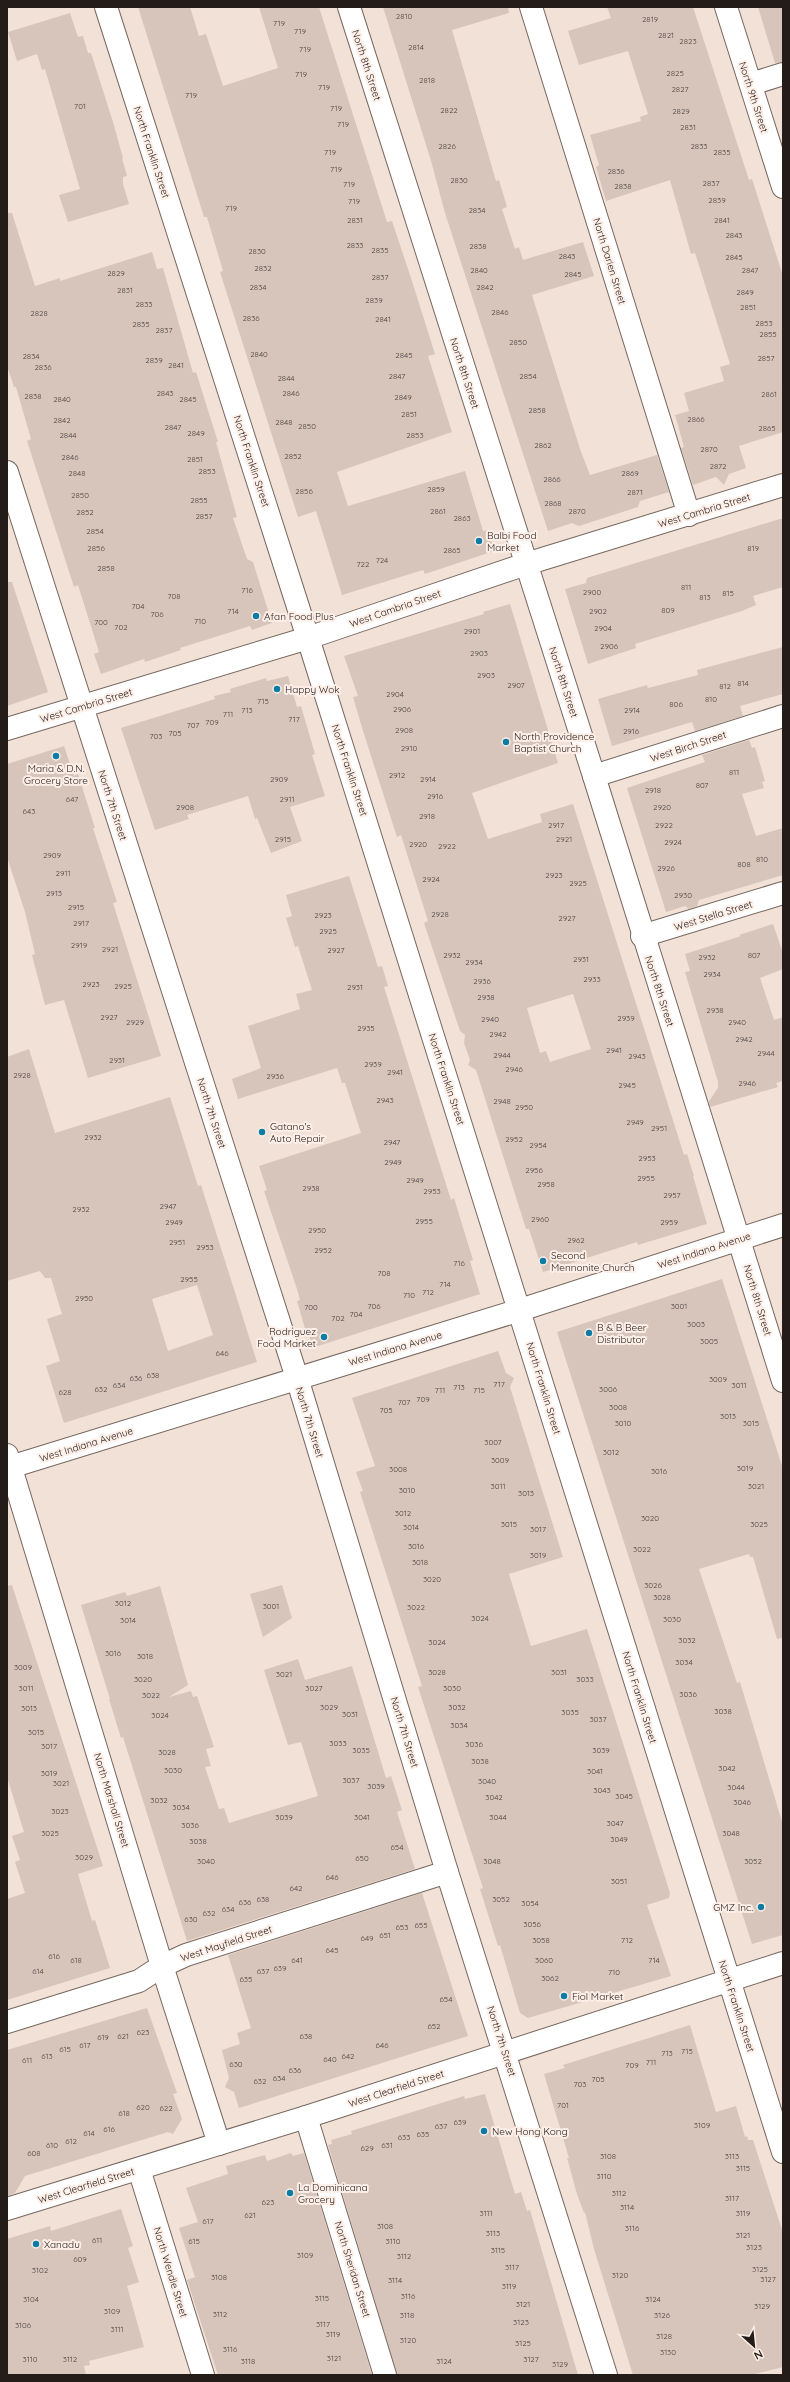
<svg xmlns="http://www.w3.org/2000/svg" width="790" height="2382" font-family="Quicksand,sans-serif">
	<rect width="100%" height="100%" fill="#f2e1d7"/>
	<g fill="#d7c5bc" fill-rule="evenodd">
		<path d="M138 7H190L199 36 206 34 223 86 278 68 259 7H319L387 222 392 221 411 278 435 354 428 356 452 432 337 472 348 506 465 471 483 531 488 530 494 551 425 574 423 570 342 595 316 511 298 517 220 272 223 271 207 217H204Z"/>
		<path d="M383 7H508L509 13 452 30 496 181 499 180 507 207 502 209 515 249 519 247 523 260 583 242 594 276 532 295 580 449 590 475 657 455 669 492 640 501 638 507 579 526 572 523 548 531 445 213 431 161Z"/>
		<path d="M607 7H693L749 180 752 179 783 276V432L739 446 746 468 729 474 724 485 716 477 693 485 681 448 684 447 675 415 689 411 684 393 724 381 720 367 730 364 695 253 691 254 670 180 606 201 596 167 599 165 590 135 641 121 640 117 648 114 628 51 579 65 568 31 611 18Z"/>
		<path d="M758 7H783V62L775 63Z"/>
		<path d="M70 13 78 37 83 36 88 53H91L113 122 123 158H122L127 176 123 177V184L129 204 68 222 59 195 80 189 45 69 42 70 37 54 17 61 8 32Z"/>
		<path d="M7 213H12L35 286 60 278V281L152 252 157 269 163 268 193 373 196 372 218 442H216L237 517 233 518 247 559 253 562 272 623 252 630 250 626 231 632 180 648 181 650 145 662 144 659 101 674 94 654 99 652 78 585 74 587 27 441 31 439 16 387H14L7 366Z"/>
		<path d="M783 518V587L753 596 756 605 742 611 635 644 636 648 588 664 565 589 586 583 587 578Z"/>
		<path d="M7 582H12L48 692 7 706Z"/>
		<path d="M510 604 558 763 472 793 488 839 542 822 540 814 573 804 684 1155 687 1154 694 1176H693L707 1224 638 1245 637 1242 543 1272 529 1229H526L476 1070 468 1065 470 1060 464 1043 465 1035 460 1031 424 923 428 921 401 835 397 837 363 731 353 697 358 696 344 656 484 614 483 612ZM573 994 591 1049 550 1062 546 1051 540 1053 527 1008Z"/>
		<path d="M783 647V694L740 706 743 716 695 731 692 722 612 746 598 699 647 685 648 688 698 675 697 670Z"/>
		<path d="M288 676 297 707 301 706 315 754 312 755 325 796 290 807 302 841 271 853 257 818 255 819 248 796 187 815 189 819 155 830 121 728 215 699 214 696 231 692 230 689 266 678 267 681Z"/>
		<path d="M749 740 752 748 755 747 765 781 762 782 764 788 742 794 756 836 783 828V875L699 900 697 906 689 909 685 906 666 912 627 788 705 762 702 755Z"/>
		<path d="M64 746 74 776 78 774 95 828H93L117 902 113 903 161 1056 88 1078 64 1000 45 1005 32 955 35 954 25 912 7 857V764Z"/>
		<path d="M349 876 378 967 382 966 388 986 384 987 451 1200 454 1198 473 1260 470 1261 480 1294 315 1347 314 1343 312 1344 308 1331 306 1332 297 1301 300 1300 297 1289 264 1191 267 1190 259 1166 361 1133 345 1083H342L337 1068 238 1099 232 1079 261 1068 248 1026 300 1009 296 994 312 990 298 946 295 947 286 918 292 916 286 895Z"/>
		<path d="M773 924 783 953V969L760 978 774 1020 783 1017V1081L776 1083 778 1087 710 1107 709 1101 718 1088V1082L685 972 690 971 685 954 741 936 739 935Z"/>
		<path d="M29 1049 55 1133 170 1097 198 1186 201 1185 257 1362 64 1423 46 1366 60 1361 47 1319 62 1314 51 1278H45L40 1271 7 1281V1057ZM197 1285 213 1335 168 1351 152 1299Z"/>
		<path d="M722 1279 783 1469V1638L777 1639 753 1557H750L749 1554 699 1569 737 1683 740 1682 783 1825V1935L752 1944 557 1332Z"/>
		<path d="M498 1351 506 1373 514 1378 510 1387 563 1557 509 1574 531 1646 587 1629 670 1893 669 1898 647 1905 671 1976 528 2018 520 2013 500 1945 498 1946 480 1889 483 1888 429 1721 418 1687 422 1686 360 1492 363 1491 356 1472 375 1466 352 1398Z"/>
		<path d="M12 1585 103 1866 78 1874 92 1921 95 1920 110 1968 7 2000V1899L25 1893 15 1862 20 1860 12 1836 24 1832 7 1777V1586Z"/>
		<path d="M282 1585 292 1618 263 1637 250 1594Z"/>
		<path d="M160 1586 188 1685 169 1697 191 1691 193 1697 197 1696 214 1747 206 1749 211 1766 205 1767 219 1809 224 1808 229 1823 318 1796 301 1742 288 1745 264 1670 298 1659 305 1680 352 1666 386 1778 391 1776 402 1810 397 1812 415 1869 187 1941 123 1737 121 1738 109 1699H110L81 1605 125 1592 127 1596Z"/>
		<path d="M422 1893 468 2036 239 2108 234 2092 225 2087 229 2078 222 2050 240 2044 237 2033 251 2028 228 1955Z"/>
		<path d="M147 2008 177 2093 173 2094 182 2119 173 2134 168 2132 25 2176 15 2193 7 2196V2050Z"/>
		<path d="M690 2025 716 2112 736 2106 745 2137 747 2136 748 2140H753L783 2233V2367L751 2375H633L594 2249 585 2212 584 2213 577 2194 567 2158H569L544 2074 565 2068 563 2065Z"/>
		<path d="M485 2094 515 2194 521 2192 527 2211 530 2210 578 2375H397L328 2145 332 2144 331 2140 352 2134 351 2131 464 2096 465 2099Z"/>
		<path d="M291 2153 293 2156 304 2153 372 2375H218L187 2280 195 2277 179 2228 198 2222 186 2188 228 2174 226 2166 265 2155 267 2161Z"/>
		<path d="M121 2209 133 2246 128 2248 139 2282 127 2286 144 2347 89 2361 90 2365 84 2366 86 2375H7V2239L50 2226 51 2231Z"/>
	</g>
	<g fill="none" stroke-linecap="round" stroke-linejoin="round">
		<g stroke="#77675f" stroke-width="24">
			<g id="minor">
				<path d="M106 7 308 638 783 2152"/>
				<path d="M349 7 594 776 783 1381"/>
				<path d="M531 7 689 515"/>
				<path d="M726 7 783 187"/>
				<path d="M751 84 783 74"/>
				<path d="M7 472 297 1378 447 1872 606 2375"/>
				<path d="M7 729 308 638 526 564 783 485"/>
				<path d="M594 776 783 716"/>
				<path d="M642 936 783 893"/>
				<path d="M7 1455 162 1966 219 2144"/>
				<path d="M7 1468 520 1310 783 1225"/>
				<path d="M7 2022 139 1981 162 1966 186 1955 447 1872"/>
				<path d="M306 2117 385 2375"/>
				<path d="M139 2169 203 2375"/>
				<path d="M7 2209 306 2117 783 1963"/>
			</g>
		</g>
		<use href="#minor" stroke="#fff" stroke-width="22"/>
	</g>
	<g fill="#0c7ca5" stroke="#fdefe7" stroke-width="1.5">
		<circle cx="479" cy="541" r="4"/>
		<circle cx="256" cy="616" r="4"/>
		<circle cx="277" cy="689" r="4"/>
		<circle cx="506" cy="742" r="4"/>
		<circle cx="56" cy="756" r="4"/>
		<circle cx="262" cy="1132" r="4"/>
		<circle cx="543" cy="1261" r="4"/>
		<circle cx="589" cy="1333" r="4"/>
		<circle cx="324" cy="1337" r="4"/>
		<circle cx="761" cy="1907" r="4"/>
		<circle cx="564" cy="1996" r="4"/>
		<circle cx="484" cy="2131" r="4"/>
		<circle cx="290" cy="2193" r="4"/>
		<circle cx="36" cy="2244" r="4"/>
	</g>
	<g text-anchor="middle" stroke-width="4" stroke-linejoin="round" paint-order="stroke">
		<g font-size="8" fill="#504642">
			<text x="404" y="19">2810</text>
			<text x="650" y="22">2819</text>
			<text x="279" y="26">719</text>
			<text x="300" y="34">719</text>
			<text x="666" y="38">2821</text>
			<text x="688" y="44">2823</text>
			<text x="416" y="50">2814</text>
			<text x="305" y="52">719</text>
			<text x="675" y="76">2825</text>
			<text x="301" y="77">719</text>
			<text x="427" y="83">2818</text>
			<text x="324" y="90">719</text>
			<text x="680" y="92">2827</text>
			<text x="191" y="98">719</text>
			<text x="80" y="109">701</text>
			<text x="336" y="111">719</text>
			<text x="449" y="113">2822</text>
			<text x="681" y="114">2829</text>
			<text x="343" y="127">719</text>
			<text x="688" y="130">2831</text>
			<text x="447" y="149">2826</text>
			<text x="699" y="149">2833</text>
			<text x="330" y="155">719</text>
			<text x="722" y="155">2835</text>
			<text x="336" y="172">719</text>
			<text x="616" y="174">2836</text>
			<text x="459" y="183">2830</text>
			<text x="711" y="186">2837</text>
			<text x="349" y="187">719</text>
			<text x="623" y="189">2838</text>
			<text x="717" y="203">2839</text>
			<text x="354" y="204">719</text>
			<text x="231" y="211">719</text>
			<text x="477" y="213">2834</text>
			<text x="355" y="223">2831</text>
			<text x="722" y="223">2841</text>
			<text x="734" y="238">2843</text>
			<text x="355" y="248">2833</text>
			<text x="478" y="249">2838</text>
			<text x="380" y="253">2835</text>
			<text x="257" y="254">2830</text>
			<text x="567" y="259">2843</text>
			<text x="734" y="260">2845</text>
			<text x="263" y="271">2832</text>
			<text x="479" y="273">2840</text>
			<text x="750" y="273">2847</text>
			<text x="116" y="276">2829</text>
			<text x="573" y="277">2845</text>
			<text x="380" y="280">2837</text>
			<text x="258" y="290">2834</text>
			<text x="485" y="290">2842</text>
			<text x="125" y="293">2831</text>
			<text x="745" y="295">2849</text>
			<text x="374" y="303">2839</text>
			<text x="144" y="307">2833</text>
			<text x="748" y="310">2851</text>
			<text x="500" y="315">2846</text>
			<text x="39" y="316">2828</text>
			<text x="251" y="321">2836</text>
			<text x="383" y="322">2841</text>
			<text x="764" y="326">2853</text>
			<text x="141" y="327">2835</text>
			<text x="164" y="333">2837</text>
			<text x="768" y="337">2855</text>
			<text x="518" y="345">2850</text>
			<text x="259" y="357">2840</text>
			<text x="404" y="358">2845</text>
			<text x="31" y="359">2834</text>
			<text x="766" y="361">2857</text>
			<text x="154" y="363">2839</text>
			<text x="176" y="368">2841</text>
			<text x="43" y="370">2836</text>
			<text x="397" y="379">2847</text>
			<text x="528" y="379">2854</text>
			<text x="286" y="381">2844</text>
			<text x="165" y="396">2843</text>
			<text x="291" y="396">2846</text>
			<text x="769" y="397">2861</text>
			<text x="33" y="399">2838</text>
			<text x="403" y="400">2849</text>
			<text x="62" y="402">2840</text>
			<text x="188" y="402">2845</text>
			<text x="537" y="413">2858</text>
			<text x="409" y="417">2851</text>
			<text x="696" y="422">2866</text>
			<text x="62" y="423">2842</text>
			<text x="284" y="425">2848</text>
			<text x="307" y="429">2850</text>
			<text x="173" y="430">2847</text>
			<text x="767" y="431">2865</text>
			<text x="196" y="436">2849</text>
			<text x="68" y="438">2844</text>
			<text x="415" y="438">2853</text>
			<text x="543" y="448">2862</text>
			<text x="709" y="452">2870</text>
			<text x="293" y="459">2852</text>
			<text x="70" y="460">2846</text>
			<text x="195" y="462">2851</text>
			<text x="718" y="469">2872</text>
			<text x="207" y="474">2853</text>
			<text x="77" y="476">2848</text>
			<text x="630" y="476">2869</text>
			<text x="552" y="482">2866</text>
			<text x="436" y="492">2859</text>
			<text x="304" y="494">2856</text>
			<text x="635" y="495">2871</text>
			<text x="80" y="498">2850</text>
			<text x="199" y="503">2855</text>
			<text x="553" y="506">2868</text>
			<text x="438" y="514">2861</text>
			<text x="577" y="514">2870</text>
			<text x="85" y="515">2852</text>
			<text x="204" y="519">2857</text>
			<text x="462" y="521">2863</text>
			<text x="95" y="534">2854</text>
			<text x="96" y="551">2856</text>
			<text x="753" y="551">819</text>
			<text x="452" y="553">2865</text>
			<text x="382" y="563">724</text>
			<text x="363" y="567">722</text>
			<text x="106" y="571">2858</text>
			<text x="686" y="590">811</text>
			<text x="247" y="593">716</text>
			<text x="592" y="595">2900</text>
			<text x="728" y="596">815</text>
			<text x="174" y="599">708</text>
			<text x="705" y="600">813</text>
			<text x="138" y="609">704</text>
			<text x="668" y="613">809</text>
			<text x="233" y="614">714</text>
			<text x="598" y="614">2902</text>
			<text x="157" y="617">706</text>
			<text x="200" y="624">710</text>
			<text x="101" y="625">700</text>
			<text x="121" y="630">702</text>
			<text x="603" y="631">2904</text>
			<text x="472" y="634">2901</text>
			<text x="609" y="649">2906</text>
			<text x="479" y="656">2903</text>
			<text x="486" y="678">2903</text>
			<text x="743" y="686">814</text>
			<text x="516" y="688">2907</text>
			<text x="725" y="689">812</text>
			<text x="395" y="697">2904</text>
			<text x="711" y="702">810</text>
			<text x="263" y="704">715</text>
			<text x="676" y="707">806</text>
			<text x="402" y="712">2906</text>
			<text x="247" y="713">713</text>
			<text x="632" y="713">2914</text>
			<text x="228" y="717">711</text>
			<text x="294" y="722">717</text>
			<text x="212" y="725">709</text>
			<text x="193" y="728">707</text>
			<text x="404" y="733">2908</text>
			<text x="631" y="734">2916</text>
			<text x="175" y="736">705</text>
			<text x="156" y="739">703</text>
			<text x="409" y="751">2910</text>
			<text x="734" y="775">811</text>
			<text x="397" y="778">2912</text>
			<text x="279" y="782">2909</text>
			<text x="428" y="782">2914</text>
			<text x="702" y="788">807</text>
			<text x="653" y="793">2918</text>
			<text x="435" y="799">2916</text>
			<text x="72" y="802">647</text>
			<text x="287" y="802">2911</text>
			<text x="185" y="810">2908</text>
			<text x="662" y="810">2920</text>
			<text x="29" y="814">643</text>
			<text x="427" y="819">2918</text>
			<text x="556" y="828">2917</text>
			<text x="664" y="828">2922</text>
			<text x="283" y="842">2915</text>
			<text x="564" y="842">2921</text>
			<text x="673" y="845">2924</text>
			<text x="418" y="847">2920</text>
			<text x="447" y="849">2922</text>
			<text x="52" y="858">2909</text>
			<text x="762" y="862">810</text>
			<text x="744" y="867">808</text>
			<text x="666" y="871">2926</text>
			<text x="63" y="876">2911</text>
			<text x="554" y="878">2923</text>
			<text x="431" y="882">2924</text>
			<text x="578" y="886">2925</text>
			<text x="54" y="896">2913</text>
			<text x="683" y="898">2930</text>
			<text x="76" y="910">2915</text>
			<text x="440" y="917">2928</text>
			<text x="323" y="918">2923</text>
			<text x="567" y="921">2927</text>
			<text x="81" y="926">2917</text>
			<text x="328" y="934">2925</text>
			<text x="79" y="948">2919</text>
			<text x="110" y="952">2921</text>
			<text x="336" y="953">2927</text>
			<text x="452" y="958">2932</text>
			<text x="754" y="958">807</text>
			<text x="707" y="960">2932</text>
			<text x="581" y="962">2931</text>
			<text x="474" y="965">2934</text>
			<text x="712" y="977">2934</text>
			<text x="592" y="982">2933</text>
			<text x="482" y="984">2936</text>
			<text x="91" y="987">2923</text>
			<text x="123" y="989">2925</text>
			<text x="355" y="990">2931</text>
			<text x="486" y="1000">2938</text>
			<text x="715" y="1013">2938</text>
			<text x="109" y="1020">2927</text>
			<text x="626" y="1021">2939</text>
			<text x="490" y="1022">2940</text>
			<text x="135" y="1025">2929</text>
			<text x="737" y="1025">2940</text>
			<text x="366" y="1031">2935</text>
			<text x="498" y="1037">2942</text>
			<text x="744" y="1042">2942</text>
			<text x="614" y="1053">2941</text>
			<text x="766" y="1056">2944</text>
			<text x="502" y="1058">2944</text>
			<text x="637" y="1059">2943</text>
			<text x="117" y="1063">2931</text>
			<text x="373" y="1067">2939</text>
			<text x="514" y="1072">2946</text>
			<text x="395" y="1075">2941</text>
			<text x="22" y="1078">2928</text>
			<text x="275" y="1079">2936</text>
			<text x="747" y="1086">2946</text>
			<text x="627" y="1088">2945</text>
			<text x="385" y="1103">2943</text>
			<text x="502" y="1104">2948</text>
			<text x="524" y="1110">2950</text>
			<text x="635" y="1125">2949</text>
			<text x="659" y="1131">2951</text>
			<text x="93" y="1140">2932</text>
			<text x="514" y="1142">2952</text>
			<text x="392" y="1145">2947</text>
			<text x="538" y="1148">2954</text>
			<text x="647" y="1161">2953</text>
			<text x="393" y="1165">2949</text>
			<text x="534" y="1173">2956</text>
			<text x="646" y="1181">2955</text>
			<text x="415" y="1183">2949</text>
			<text x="546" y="1187">2958</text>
			<text x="311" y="1191">2938</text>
			<text x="432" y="1194">2953</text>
			<text x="672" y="1198">2957</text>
			<text x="168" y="1209">2947</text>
			<text x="81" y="1212">2932</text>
			<text x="540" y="1222">2960</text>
			<text x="424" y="1224">2955</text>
			<text x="174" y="1225">2949</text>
			<text x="669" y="1225">2959</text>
			<text x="317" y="1233">2950</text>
			<text x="576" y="1243">2962</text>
			<text x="177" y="1245">2951</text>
			<text x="205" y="1250">2953</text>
			<text x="323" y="1253">2952</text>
			<text x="459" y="1266">716</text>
			<text x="384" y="1276">708</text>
			<text x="189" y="1282">2955</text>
			<text x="445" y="1287">714</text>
			<text x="428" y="1295">712</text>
			<text x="409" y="1298">710</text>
			<text x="84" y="1301">2950</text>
			<text x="374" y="1309">706</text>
			<text x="679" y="1309">3001</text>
			<text x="311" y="1310">700</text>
			<text x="356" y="1317">704</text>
			<text x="338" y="1321">702</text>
			<text x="696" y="1327">3003</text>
			<text x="709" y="1344">3005</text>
			<text x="222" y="1356">646</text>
			<text x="153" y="1378">638</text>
			<text x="136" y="1381">636</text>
			<text x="718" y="1382">3009</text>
			<text x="499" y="1387">717</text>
			<text x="119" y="1388">634</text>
			<text x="739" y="1388">3011</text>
			<text x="459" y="1390">713</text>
			<text x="101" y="1392">632</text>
			<text x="608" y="1392">3006</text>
			<text x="440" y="1393">711</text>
			<text x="479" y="1393">715</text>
			<text x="65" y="1395">628</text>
			<text x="423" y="1402">709</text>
			<text x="404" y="1405">707</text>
			<text x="618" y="1410">3008</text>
			<text x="386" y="1413">705</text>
			<text x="728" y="1419">3013</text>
			<text x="623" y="1426">3010</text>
			<text x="751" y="1426">3015</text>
			<text x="493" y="1445">3007</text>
			<text x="611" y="1455">3012</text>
			<text x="500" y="1463">3009</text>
			<text x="745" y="1471">3019</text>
			<text x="398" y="1472">3008</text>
			<text x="659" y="1474">3016</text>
			<text x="498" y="1489">3011</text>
			<text x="756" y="1489">3021</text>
			<text x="407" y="1493">3010</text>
			<text x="526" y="1496">3013</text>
			<text x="403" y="1516">3012</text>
			<text x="650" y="1521">3020</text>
			<text x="509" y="1527">3015</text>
			<text x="759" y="1527">3025</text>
			<text x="411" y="1530">3014</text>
			<text x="538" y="1532">3017</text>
			<text x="416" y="1549">3016</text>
			<text x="642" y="1552">3022</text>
			<text x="538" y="1558">3019</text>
			<text x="420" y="1565">3018</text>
			<text x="432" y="1582">3020</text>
			<text x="653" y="1588">3026</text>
			<text x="662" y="1600">3028</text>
			<text x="123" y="1606">3012</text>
			<text x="271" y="1609">3001</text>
			<text x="416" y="1610">3022</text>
			<text x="480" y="1621">3024</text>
			<text x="672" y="1622">3030</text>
			<text x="128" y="1623">3014</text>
			<text x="687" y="1643">3032</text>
			<text x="437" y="1645">3024</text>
			<text x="113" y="1656">3016</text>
			<text x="145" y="1659">3018</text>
			<text x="684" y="1665">3034</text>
			<text x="23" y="1670">3009</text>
			<text x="437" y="1675">3028</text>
			<text x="559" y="1675">3031</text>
			<text x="284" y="1677">3021</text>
			<text x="143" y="1682">3020</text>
			<text x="585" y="1682">3033</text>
			<text x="26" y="1691">3011</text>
			<text x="314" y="1691">3027</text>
			<text x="452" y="1691">3030</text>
			<text x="688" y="1697">3036</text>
			<text x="151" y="1698">3022</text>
			<text x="329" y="1710">3029</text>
			<text x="457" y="1710">3032</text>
			<text x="29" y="1711">3013</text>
			<text x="723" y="1714">3038</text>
			<text x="570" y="1715">3035</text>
			<text x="350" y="1717">3031</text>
			<text x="160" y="1718">3024</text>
			<text x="598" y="1722">3037</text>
			<text x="459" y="1728">3034</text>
			<text x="36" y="1735">3015</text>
			<text x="338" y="1746">3033</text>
			<text x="474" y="1747">3036</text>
			<text x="49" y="1749">3017</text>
			<text x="361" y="1753">3035</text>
			<text x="601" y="1753">3039</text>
			<text x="167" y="1755">3028</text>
			<text x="480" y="1764">3038</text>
			<text x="727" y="1771">3042</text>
			<text x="173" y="1773">3030</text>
			<text x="595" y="1774">3041</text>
			<text x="49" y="1776">3019</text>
			<text x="351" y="1783">3037</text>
			<text x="487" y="1784">3040</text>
			<text x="61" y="1786">3021</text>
			<text x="376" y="1789">3039</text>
			<text x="736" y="1790">3044</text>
			<text x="602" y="1793">3043</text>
			<text x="624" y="1799">3045</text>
			<text x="494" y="1800">3042</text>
			<text x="159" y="1803">3032</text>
			<text x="742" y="1805">3046</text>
			<text x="181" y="1810">3034</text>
			<text x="60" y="1814">3023</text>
			<text x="284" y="1820">3039</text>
			<text x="362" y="1820">3041</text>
			<text x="498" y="1820">3044</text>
			<text x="615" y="1826">3047</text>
			<text x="190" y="1828">3036</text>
			<text x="50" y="1836">3025</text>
			<text x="731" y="1836">3048</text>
			<text x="619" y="1842">3049</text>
			<text x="198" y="1844">3038</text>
			<text x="397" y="1850">654</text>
			<text x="84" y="1860">3029</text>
			<text x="362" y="1861">650</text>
			<text x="206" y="1864">3040</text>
			<text x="492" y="1864">3048</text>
			<text x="753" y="1864">3052</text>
			<text x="332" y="1880">646</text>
			<text x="619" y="1884">3051</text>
			<text x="296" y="1891">642</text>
			<text x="263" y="1902">638</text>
			<text x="501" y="1902">3052</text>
			<text x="245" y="1905">636</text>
			<text x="530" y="1906">3054</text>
			<text x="228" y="1912">634</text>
			<text x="209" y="1916">632</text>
			<text x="191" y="1922">630</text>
			<text x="532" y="1927">3056</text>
			<text x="421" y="1928">655</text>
			<text x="402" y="1930">653</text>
			<text x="385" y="1938">651</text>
			<text x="367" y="1941">649</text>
			<text x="541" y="1943">3058</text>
			<text x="627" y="1943">712</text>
			<text x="332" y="1953">645</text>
			<text x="54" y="1959">616</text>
			<text x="76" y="1963">618</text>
			<text x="297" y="1963">641</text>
			<text x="544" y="1963">3060</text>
			<text x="654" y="1963">714</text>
			<text x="280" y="1971">639</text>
			<text x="38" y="1974">614</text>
			<text x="263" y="1974">637</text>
			<text x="614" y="1975">710</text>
			<text x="550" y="1981">3062</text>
			<text x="246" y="1982">635</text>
			<text x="446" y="2002">654</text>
			<text x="434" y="2029">652</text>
			<text x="143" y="2035">623</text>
			<text x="123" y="2039">621</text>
			<text x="306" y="2039">638</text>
			<text x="103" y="2040">619</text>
			<text x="85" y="2048">617</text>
			<text x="382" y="2048">646</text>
			<text x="65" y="2052">615</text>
			<text x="687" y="2054">715</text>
			<text x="667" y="2056">713</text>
			<text x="47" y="2059">613</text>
			<text x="348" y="2059">642</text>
			<text x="330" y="2062">640</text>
			<text x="27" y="2063">611</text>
			<text x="651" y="2065">711</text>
			<text x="236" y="2067">630</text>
			<text x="632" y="2068">709</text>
			<text x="295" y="2073">636</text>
			<text x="279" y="2081">634</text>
			<text x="598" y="2082">705</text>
			<text x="260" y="2084">632</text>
			<text x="580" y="2087">703</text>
			<text x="563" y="2108">701</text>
			<text x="143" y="2110">620</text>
			<text x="166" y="2111">622</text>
			<text x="124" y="2116">618</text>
			<text x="460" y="2125">639</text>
			<text x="702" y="2128">3109</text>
			<text x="441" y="2129">637</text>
			<text x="109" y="2132">616</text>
			<text x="89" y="2136">614</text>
			<text x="423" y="2137">635</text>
			<text x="404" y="2140">633</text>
			<text x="71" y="2144">612</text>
			<text x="52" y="2148">610</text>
			<text x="387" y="2148">631</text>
			<text x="367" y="2151">629</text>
			<text x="34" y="2156">608</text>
			<text x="608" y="2159">3108</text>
			<text x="732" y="2159">3113</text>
			<text x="743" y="2171">3115</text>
			<text x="604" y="2179">3110</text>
			<text x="619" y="2196">3112</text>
			<text x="732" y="2201">3117</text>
			<text x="268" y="2205">623</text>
			<text x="627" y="2210">3114</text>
			<text x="486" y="2216">3111</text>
			<text x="743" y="2216">3119</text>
			<text x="250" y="2218">621</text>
			<text x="208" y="2224">617</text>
			<text x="385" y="2229">3108</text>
			<text x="632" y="2231">3116</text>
			<text x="493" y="2236">3113</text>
			<text x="743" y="2238">3121</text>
			<text x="97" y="2243">611</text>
			<text x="194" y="2244">615</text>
			<text x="393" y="2244">3110</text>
			<text x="754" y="2250">3123</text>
			<text x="498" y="2253">3115</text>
			<text x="305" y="2258">3109</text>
			<text x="404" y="2259">3112</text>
			<text x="80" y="2262">609</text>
			<text x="512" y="2270">3117</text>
			<text x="760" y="2272">3125</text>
			<text x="40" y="2273">3102</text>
			<text x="620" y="2278">3120</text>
			<text x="219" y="2280">3108</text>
			<text x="768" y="2282">3127</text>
			<text x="395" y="2283">3114</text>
			<text x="509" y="2289">3119</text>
			<text x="408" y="2299">3116</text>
			<text x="322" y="2301">3115</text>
			<text x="31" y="2302">3104</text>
			<text x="653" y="2302">3124</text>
			<text x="523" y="2307">3121</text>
			<text x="762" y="2309">3129</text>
			<text x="112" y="2314">3109</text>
			<text x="220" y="2317">3112</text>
			<text x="407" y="2318">3118</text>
			<text x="662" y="2318">3126</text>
			<text x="521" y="2325">3123</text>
			<text x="323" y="2327">3117</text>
			<text x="23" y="2328">3106</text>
			<text x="117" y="2332">3111</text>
			<text x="333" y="2337">3119</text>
			<text x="664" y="2339">3128</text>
			<text x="408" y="2343">3120</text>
			<text x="523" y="2346">3125</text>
			<text x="230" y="2352">3116</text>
			<text x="668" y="2355">3130</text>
			<text x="334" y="2361">3121</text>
			<text x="30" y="2362">3110</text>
			<text x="70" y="2362">3112</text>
			<text x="531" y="2362">3127</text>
			<text x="248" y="2364">3118</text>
			<text x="444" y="2364">3124</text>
			<text x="560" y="2367">3129</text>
		</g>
		<g font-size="10" fill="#231c19" stroke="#fdefe7">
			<text transform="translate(367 65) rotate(72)" y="4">North 8th Street</text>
			<text transform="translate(754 97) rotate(72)" y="4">North 9th Street</text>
			<text transform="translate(152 152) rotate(72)" y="4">North Franklin Street</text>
			<text transform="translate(610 261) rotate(73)" y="4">North Darien Street</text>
			<text transform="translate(465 373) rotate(72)" y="4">North 8th Street</text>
			<text transform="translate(252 461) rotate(72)" y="4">North Franklin Street</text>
			<text transform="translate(704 510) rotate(-17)" y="4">West Cambria Street</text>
			<text transform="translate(395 608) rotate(-19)" y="4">West Cambria Street</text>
			<text transform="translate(564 682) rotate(72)" y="4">North 8th Street</text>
			<text transform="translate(86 705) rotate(-17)" y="4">West Cambria Street</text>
			<text transform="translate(688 746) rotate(-18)" y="4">West Birch Street</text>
			<text transform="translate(350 770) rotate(72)" y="4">North Franklin Street</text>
			<text transform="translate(113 805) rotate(72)" y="4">North 7th Street</text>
			<text transform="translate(713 915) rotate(-17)" y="4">West Stella Street</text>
			<text transform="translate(660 991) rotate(72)" y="4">North 8th Street</text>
			<text transform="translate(447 1079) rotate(72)" y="4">North Franklin Street</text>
			<text transform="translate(212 1113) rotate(72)" y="4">North 7th Street</text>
			<text transform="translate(704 1250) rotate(-18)" y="4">West Indiana Avenue</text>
			<text transform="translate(758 1300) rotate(73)" y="4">North 8th Street</text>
			<text transform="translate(395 1348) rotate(-17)" y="4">West Indiana Avenue</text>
			<text transform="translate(544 1388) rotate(73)" y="4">North Franklin Street</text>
			<text transform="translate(310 1422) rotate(73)" y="4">North 7th Street</text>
			<text transform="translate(86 1444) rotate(-17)" y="4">West Indiana Avenue</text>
			<text transform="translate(640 1697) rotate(73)" y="4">North Franklin Street</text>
			<text transform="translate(405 1732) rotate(73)" y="4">North 7th Street</text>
			<text transform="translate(112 1800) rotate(73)" y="4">North Marshall Street</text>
			<text transform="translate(226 1943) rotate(-18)" y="4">West Mayfield Street</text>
			<text transform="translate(737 2006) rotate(72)" y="4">North Franklin Street</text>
			<text transform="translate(502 2041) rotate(72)" y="4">North 7th Street</text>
			<text transform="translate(396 2088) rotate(-18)" y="4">West Clearfield Street</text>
			<text transform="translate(86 2185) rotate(-17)" y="4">West Clearfield Street</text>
			<text transform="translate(353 2269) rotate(73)" y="4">North Sheridan Street</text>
			<text transform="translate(171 2272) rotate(73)" y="4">North Wendle Street</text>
		</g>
		<g font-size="10" fill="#231c19" stroke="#fdefe7" text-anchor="start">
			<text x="487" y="539">Balbi Food<tspan x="487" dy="12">Market</tspan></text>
			<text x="264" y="620">Afan Food Plus</text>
			<text x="285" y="693">Happy Wok</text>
			<text x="514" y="740">North Providence<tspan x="514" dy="12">Baptist Church</tspan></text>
			<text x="56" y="772" text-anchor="middle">Maria &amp; D.N.<tspan x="56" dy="12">Grocery Store</tspan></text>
			<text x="270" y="1130">Gatano's<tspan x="270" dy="12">Auto Repair</tspan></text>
			<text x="551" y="1259">Second<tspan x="551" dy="12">Mennonite Church</tspan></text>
			<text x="597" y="1331">B &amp; B Beer<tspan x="597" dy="12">Distributor</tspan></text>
			<text x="316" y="1335" text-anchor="end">Rodriguez<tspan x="316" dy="12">Food Market</tspan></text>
			<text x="753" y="1911" text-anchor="end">GMZ Inc.</text>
			<text x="572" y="2000">Fiol Market</text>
			<text x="492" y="2135">New Hong Kong</text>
			<text x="298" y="2191">La Dominicana<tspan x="298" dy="12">Grocery</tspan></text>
			<text x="44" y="2248">Xanadu</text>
		</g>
	</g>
	<rect width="790" height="2382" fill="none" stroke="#231c19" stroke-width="16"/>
	<g transform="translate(754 2346) rotate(153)" stroke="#fdefe7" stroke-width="3" paint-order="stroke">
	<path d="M0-3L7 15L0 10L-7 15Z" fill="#231c19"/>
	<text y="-6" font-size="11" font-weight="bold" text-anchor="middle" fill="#231c19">N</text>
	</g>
</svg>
